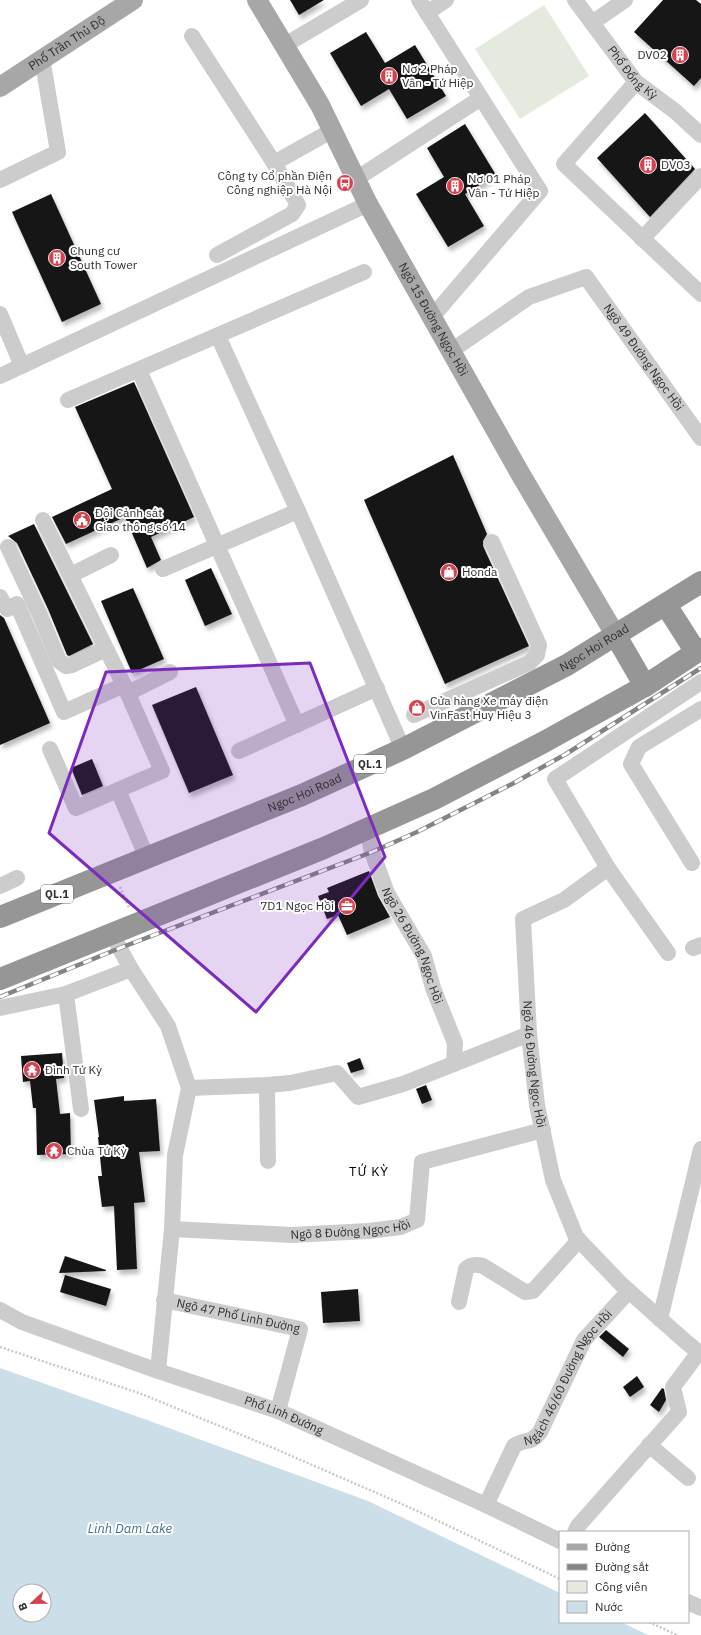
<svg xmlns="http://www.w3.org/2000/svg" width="701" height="1635" font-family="'IBM Plex Sans',sans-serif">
	<defs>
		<filter id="shadow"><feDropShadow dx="2.5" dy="4.5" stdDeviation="2" flood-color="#0004"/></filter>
	</defs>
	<rect width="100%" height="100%" fill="#fff"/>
	<path fill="#e5eade" d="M544 5 589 76 520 119 475 49Z"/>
	<path fill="#ccdee8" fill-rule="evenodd" d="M0 1368 147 1420 368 1501 560 1593V1622H621L648 1635H0ZM20 1591H44V1615H20Z"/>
	<g fill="#161616" filter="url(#shadow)">
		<path d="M290 0H324L299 15Z"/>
		<path d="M663 0H696L701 4V78L694 86 634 32Z"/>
		<path d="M366 32 385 63 415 45 446 96 407 119 389 89 361 106 330 53Z"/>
		<path d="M645 113 695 169 650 217 597 158Z"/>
		<path d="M465 124 496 175 465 194 484 226 448 247 416 194 444 177 427 148Z"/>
		<path d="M51 194 101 304 62 322 12 212Z"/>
		<path d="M134 382 194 517 151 537 161 560 147 568 125 517 66 544 52 517 112 489 75 407Z"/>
		<path d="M453 455 487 534 483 541V546L529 646 445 684 364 500Z"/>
		<path d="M34 524 93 644 69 656 67 655 48 609 17 543 8 536Z"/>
		<path d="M211 568 232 614 205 626 185 580Z"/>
		<path d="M133 588 164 659 132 673 101 601Z"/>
		<path d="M0 615 4 618 50 723 0 745Z"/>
		<path d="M196 687 233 775 189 793 152 705Z"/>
		<path d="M92 759 103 786 82 795 71 768Z"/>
		<path d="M369 871 378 896 390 917 347 935 338 915 327 919 318 896 329 892 327 888Z"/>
		<path d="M62 1053 64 1078 56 1079 60 1114 70 1113 71 1154 37 1155 36 1108H33L30 1081 23 1082 21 1056Z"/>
		<path d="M360 1058 364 1069 351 1073 347 1063Z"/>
		<path d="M426 1085 432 1100 422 1104 416 1089Z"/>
		<path d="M124 1096V1101L156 1099 160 1151 139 1152 145 1202 134 1203 137 1269 117 1270 114 1206 102 1207 98 1176H102L98 1137H99L94 1100Z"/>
		<path d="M65 1256 106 1270V1271L59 1273Z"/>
		<path d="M65 1275 111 1289 106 1306 60 1292Z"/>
		<path d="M358 1289 360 1321 323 1323 321 1292Z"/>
		<path d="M606 1330 629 1349 623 1357 599 1337Z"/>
		<path d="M637 1376 644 1387 630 1397 623 1387Z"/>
		<path d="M662 1388 664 1389 666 1400 659 1412 650 1405Z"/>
	</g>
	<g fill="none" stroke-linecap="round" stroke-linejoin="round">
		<g stroke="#c9c9c9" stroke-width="2.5" stroke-dasharray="2 2" stroke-linecap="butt">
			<path d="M120 887 129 908"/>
			<path d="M0 1347 139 1393 271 1447 411 1508 560 1579"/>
			<path d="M649 1622 677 1635"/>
		</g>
		<g stroke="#ccc" stroke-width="16">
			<path d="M419 0 540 191 432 317"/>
			<path id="s1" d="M575 0 636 82 676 112 701 135"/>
			<path d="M427 13 446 0"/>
			<path d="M592 23 625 0"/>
			<path d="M192 36 274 163"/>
			<path d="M285 45 361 0"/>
			<path d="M636 82 564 164 701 294"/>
			<path d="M356 179 481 98"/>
			<path d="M0 180 58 152 42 58"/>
			<path d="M642 239 701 176"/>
			<path d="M217 255 292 214 298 205 274 163 333 130"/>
			<path d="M0 314 22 366"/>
			<path d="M218 336 298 511 403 749"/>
			<path id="s2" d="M451 351 529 297 586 277 701 438"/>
			<path d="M139 370 297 725"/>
			<path d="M0 376 368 204"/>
			<path d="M68 400 364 272"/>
			<path d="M43 520 124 685 162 771 118 790"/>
			<path d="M8 547 39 613 59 661 66 666 72 665 106 649"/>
			<path d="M163 569 298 511"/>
			<path d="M71 575 111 555"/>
			<path d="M0 597 7 609 17 604 64 712 124 685"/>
			<path id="s3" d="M701 682 555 779 608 868 564 900 523 919 529 1034 537 1105 553 1180 576 1237 621 1284 686 1342 701 1354"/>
			<path d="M128 693 170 672"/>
			<path d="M414 715 529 663 537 655 539 645 492 542"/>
			<path d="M50 749 76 808 118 790 147 858"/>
			<path d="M239 751 377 688"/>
			<path id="s4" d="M367 828 372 852 387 893 424 956 433 988 455 1043 454 1064"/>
			<path d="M692 863 631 764 639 747 701 709"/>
			<path d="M608 868 668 953"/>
			<path d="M0 886 17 878"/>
			<path d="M112 934 131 969 168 1026 189 1088 175 1155 172 1229 158 1371"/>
			<path d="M693 948 701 945"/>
			<path d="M66 994 81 1109"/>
			<path d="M0 1008 66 994 131 969"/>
			<path d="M267 1085 268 1161"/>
			<path d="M189 1088 267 1085 290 1083 337 1073 358 1097 403 1084 529 1034"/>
			<path id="s5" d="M172 1229 292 1235 368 1231 401 1227 417 1220 422 1162 543 1130"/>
			<path id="s6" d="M164 1300 300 1329 278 1411"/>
			<path d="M459 1302 466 1269C471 1264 476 1264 483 1266L525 1292 533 1291 579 1240"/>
			<path id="s7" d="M0 1310 22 1322 158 1371 278 1411 486 1505 560 1541"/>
			<path d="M660 1319 701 1149"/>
			<path d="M649 1445 688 1478"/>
			<path id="s8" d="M486 1505 514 1446C525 1438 530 1445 540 1432L584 1340 629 1291"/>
			<path d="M575 1532 578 1526 679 1412 673 1387 699 1352"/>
			<path d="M688 1602 701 1608"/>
		</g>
		<g stroke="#a7a7a7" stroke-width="20">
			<path id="s9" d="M257 0 320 105 368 204 521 475 616 636"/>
			<path id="s10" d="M0 87 133 0"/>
		</g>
		<g stroke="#969696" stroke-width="22">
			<path d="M666 605 696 652"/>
			<path d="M616 636 645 686"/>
			<path id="s11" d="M0 917 302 795 403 749 567 665 701 582"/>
			<path d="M0 979 324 848 434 799 544 742 645 686 701 649"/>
		</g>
		<g stroke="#848484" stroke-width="4.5">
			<path id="rail" d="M0 997 120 948 372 852 417 832 512 784 566 754 701 668"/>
		</g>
		<use href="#rail" stroke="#fff" stroke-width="3" stroke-dasharray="9" stroke-linecap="butt"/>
	</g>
	<path fill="#7b2cbf" fill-opacity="0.2" stroke="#7b2cbf" stroke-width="3" stroke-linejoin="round" d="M310 663 385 857 256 1012 49 833 106 672Z"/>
	<defs>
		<g id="building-disc" transform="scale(0.9)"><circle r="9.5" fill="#d4424f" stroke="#fff"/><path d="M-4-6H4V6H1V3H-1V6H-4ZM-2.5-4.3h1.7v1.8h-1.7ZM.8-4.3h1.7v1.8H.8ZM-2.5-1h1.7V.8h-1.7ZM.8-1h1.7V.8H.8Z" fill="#fff"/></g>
		<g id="bus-disc" transform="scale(0.9)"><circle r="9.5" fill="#d4424f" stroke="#fff"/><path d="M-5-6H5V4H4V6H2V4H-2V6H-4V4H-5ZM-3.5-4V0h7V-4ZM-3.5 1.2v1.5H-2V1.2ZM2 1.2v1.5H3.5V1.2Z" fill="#fff"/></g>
		<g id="civic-disc" transform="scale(0.9)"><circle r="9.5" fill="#d4424f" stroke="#fff"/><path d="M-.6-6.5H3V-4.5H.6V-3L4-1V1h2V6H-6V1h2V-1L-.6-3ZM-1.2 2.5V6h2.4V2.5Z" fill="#fff"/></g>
		<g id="shop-disc" transform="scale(0.9)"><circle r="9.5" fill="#d4424f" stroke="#fff"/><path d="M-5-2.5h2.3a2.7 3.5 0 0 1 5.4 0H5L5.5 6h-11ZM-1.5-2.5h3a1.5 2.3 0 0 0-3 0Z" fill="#fff"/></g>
		<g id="office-disc" transform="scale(0.9)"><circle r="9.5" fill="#d4424f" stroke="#fff"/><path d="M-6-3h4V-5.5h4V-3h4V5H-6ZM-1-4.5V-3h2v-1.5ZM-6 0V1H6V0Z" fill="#fff"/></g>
		<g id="temple-disc" transform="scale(0.9)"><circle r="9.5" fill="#d4424f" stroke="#fff"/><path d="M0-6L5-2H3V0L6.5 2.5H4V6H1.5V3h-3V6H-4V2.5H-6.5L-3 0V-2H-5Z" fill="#fff"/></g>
	</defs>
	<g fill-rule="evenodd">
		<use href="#building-disc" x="680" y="55"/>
		<use href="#building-disc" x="389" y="76"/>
		<use href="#building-disc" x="648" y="165"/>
		<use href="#bus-disc" x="345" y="183"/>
		<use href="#building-disc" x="455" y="186"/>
		<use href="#building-disc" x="57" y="258"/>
		<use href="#civic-disc" x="82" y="520"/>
		<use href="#shop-disc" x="449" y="572"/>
		<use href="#shop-disc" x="417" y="708"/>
		<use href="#office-disc" x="347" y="906"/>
		<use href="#temple-disc" x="32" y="1070"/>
		<use href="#temple-disc" x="54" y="1151"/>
	</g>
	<g text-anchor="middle" stroke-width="4" stroke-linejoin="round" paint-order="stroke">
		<g fill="#fff" stroke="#6d6d6d" stroke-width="1">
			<rect x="354" y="755" width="32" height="18" rx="3"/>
			<rect x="41" y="885" width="32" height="18" rx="3"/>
		</g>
		<g font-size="11" font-weight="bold" fill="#2f2f2f">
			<text x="370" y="768">QL.1</text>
			<text x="57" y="898">QL.1</text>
		</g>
		<g font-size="12" fill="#2f2f2f" stroke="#fff">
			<text dy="4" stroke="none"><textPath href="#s10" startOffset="80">Phố Trần Thủ Độ</textPath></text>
			<text dy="4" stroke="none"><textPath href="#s1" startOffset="93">Phố Đống Kỳ</textPath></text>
			<text dy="4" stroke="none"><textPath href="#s9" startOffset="365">Ngõ 15 Đường Ngọc Hồi</textPath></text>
			<text dy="4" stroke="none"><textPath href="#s2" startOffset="254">Ngõ 49 Đường Ngọc Hồi</textPath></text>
			<text dy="4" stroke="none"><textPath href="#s11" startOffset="653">Ngoc Hoi Road</textPath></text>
			<text dy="4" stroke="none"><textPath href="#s11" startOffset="329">Ngoc Hoi Road</textPath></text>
			<text dy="4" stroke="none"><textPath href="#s4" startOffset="127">Ngõ 26 Đường Ngọc Hồi</textPath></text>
			<text dy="4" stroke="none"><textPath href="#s3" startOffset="524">Ngõ 46 Đường Ngọc Hồi</textPath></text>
			<text dy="4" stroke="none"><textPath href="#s5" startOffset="179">Ngõ 8 Đường Ngọc Hồi</textPath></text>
			<text dy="4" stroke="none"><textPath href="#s6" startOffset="76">Ngõ 47 Phố Linh Đường</textPath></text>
			<text dy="4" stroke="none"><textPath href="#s8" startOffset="156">Ngách 46/60 Đường Ngọc Hồi</textPath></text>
			<text dy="4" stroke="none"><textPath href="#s7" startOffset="303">Phố Linh Đường</textPath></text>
		</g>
		<g font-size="12" fill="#2f2f2f" stroke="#fff" text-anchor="start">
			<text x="667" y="59" text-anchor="end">DV02</text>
			<text x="402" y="73">Nơ 2 Pháp<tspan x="402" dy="14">Vân - Tứ Hiệp</tspan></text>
			<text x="661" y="169">DV03</text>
			<text x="332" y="180" text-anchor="end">Công ty Cổ phần Điện<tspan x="332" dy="14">Công nghiệp Hà Nội</tspan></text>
			<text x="468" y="183">Nơ 01 Pháp<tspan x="468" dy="14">Vân - Tứ Hiệp</tspan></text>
			<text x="70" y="255">Chung cư<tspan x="70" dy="14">South Tower</tspan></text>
			<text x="95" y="517">Đội Cảnh sát<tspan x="95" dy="14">Giao thông số 14</tspan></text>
			<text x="462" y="576">Honda</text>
			<text x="430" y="705">Cửa hàng Xe máy điện<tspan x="430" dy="14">VinFast Huy Hiệu 3</tspan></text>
			<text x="334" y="910" text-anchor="end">7D1 Ngọc Hồi</text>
			<text x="45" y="1074">Đình Tứ Kỳ</text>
			<text x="67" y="1155">Chùa Tứ Kỳ</text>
		</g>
		<g font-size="13" letter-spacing="1" fill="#000" stroke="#fff">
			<text x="369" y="1176">TỨ KỲ</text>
		</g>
		<g font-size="13" font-style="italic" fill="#446f89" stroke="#fff">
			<text x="130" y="1533">Linh Dam Lake</text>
		</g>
	</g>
	<rect x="559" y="1531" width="130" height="92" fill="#ffffff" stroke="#acacac"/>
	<rect x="567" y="1544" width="20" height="6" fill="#a7a7a7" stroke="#acacac"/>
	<text x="595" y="1551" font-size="12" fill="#2f2f2f">Đường</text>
	<rect x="567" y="1564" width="20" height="6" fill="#848484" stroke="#acacac"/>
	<text x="595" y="1571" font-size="12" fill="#2f2f2f">Đường sắt</text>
	<rect x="567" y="1581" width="20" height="12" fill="#e5eade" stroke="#acacac"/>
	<text x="595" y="1591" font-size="12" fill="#2f2f2f">Công viên</text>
	<rect x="567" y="1601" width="20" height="12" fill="#ccdee8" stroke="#acacac"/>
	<text x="595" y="1611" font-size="12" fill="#2f2f2f">Nước</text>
	<g transform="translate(32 1603) rotate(248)"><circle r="19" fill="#ffffff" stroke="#acacac"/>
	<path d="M0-3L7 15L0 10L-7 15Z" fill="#d4424f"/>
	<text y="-6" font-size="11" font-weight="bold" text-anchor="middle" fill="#2f2f2f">B</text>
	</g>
</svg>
